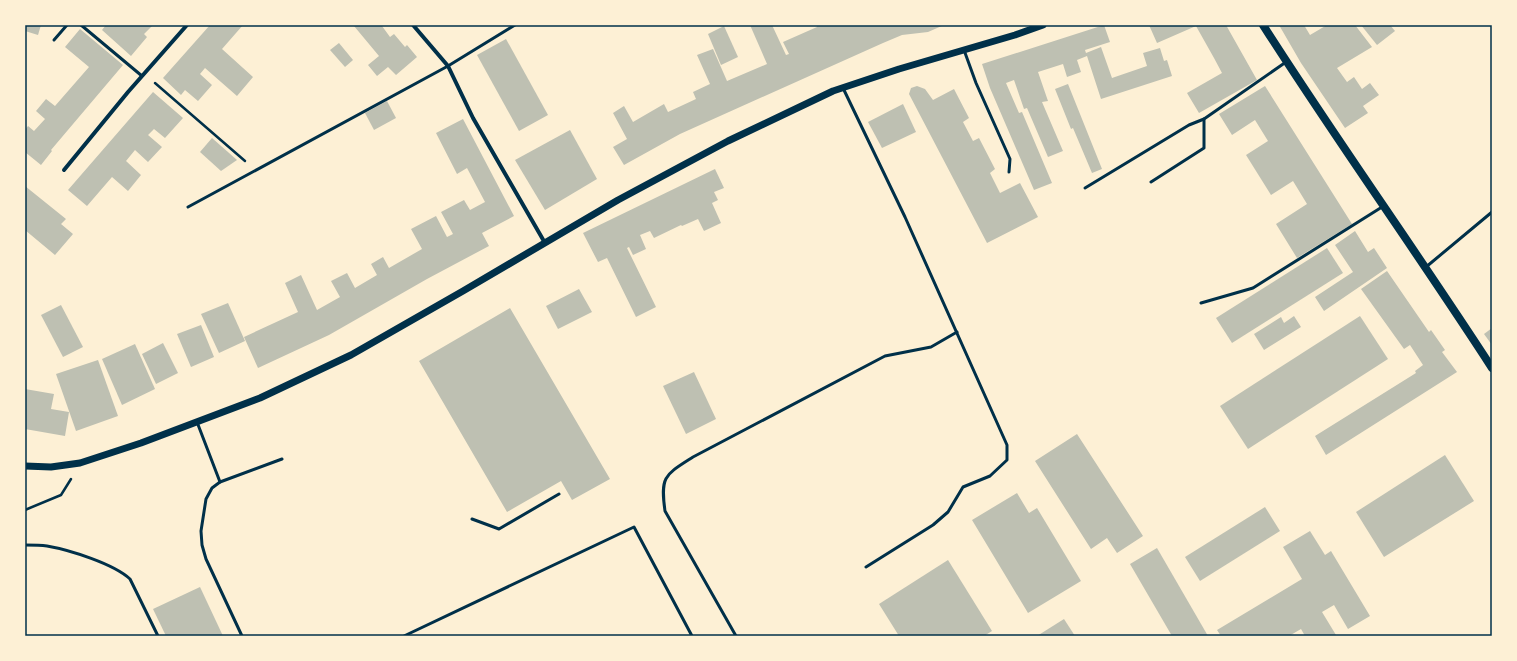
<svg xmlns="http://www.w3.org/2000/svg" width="1517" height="661" font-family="Karla,sans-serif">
	<rect width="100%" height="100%" fill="#fdf0d5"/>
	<g fill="#bec0b2">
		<path d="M25 25H41L38 35 25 31Z"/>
		<path d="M106 25H153L144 34 147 37 131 56 102 30Z"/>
		<path d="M210 25H243L222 49 253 77 237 96 205 68 200 74 212 85 198 101 185 90 181 95 163 78Z"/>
		<path d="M356 25H384L382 26 390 37 394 34 405 47 407 45 417 57 396 75 388 67 377 76 368 65 379 56 354 26Z"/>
		<path d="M750 25H772L786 55 789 54 783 42 817 27 816 25H944L928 32 902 35 883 43 680 134 624 165 613 147 627 139 613 113 624 106 633 122 664 104 668 112 696 99 693 92 710 84 697 55 713 49 727 81 767 64Z"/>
		<path d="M1104 25 1110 42 1085 50 1086 53 1101 47 1112 78 1147 66 1143 53 1160 48 1164 61 1167 60 1172 76 1101 99 1087 56 1077 60 1081 72 1067 77 1063 64 1038 72 1048 101 1042 102 1063 151 1048 157 1027 108 1024 109 1014 80 1006 83 1019 113 1022 112 1052 183 1034 190 990 88 982 64Z"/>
		<path d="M1149 25H1226L1257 80 1199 113 1187 93 1222 73 1214 58 1196 26 1157 43Z"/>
		<path d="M1279 25H1304L1310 35 1327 25H1355L1372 47 1337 68 1347 82 1354 77 1362 89 1370 83 1379 95 1363 106 1368 113 1345 128 1301 63Z"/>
		<path d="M1361 25H1390L1395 31 1377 45Z"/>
		<path d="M724 26 738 57 721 65 708 34Z"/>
		<path d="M80 29 123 65 51 150 52 151 41 165 25 152V130L28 126 34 131 45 119 36 111 46 99 55 106 89 67 65 47Z"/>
		<path d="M506 39 548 115 519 131 477 55Z"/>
		<path d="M339 43 353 60 345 67 330 50Z"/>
		<path d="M1068 84 1102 169 1092 173 1073 128 1071 129 1055 89Z"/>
		<path d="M917 86 925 89 933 100 954 89 969 118 963 122 973 141 979 138 995 169 990 173 1000 193 1020 183 1038 217 987 243 909 94 911 88Z"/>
		<path d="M1265 86 1352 224 1297 258 1276 224 1307 204 1293 181 1271 195 1246 155 1268 141 1255 120 1232 135 1219 114Z"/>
		<path d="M153 92 183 118 165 138 154 129 148 135 162 147 148 162 135 150 126 161 141 175 128 191 112 177 87 206 68 190Z"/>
		<path d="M387 101 396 118 374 130 365 113Z"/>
		<path d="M903 104 916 132 882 148 868 122Z"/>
		<path d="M463 119 514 216 482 233 489 246 427 279 329 335 258 368 244 337 298 312 285 283 301 275 317 310 340 297 331 281 347 273 355 288 377 275 371 264 383 257 389 268 422 249 411 229 436 216 447 237 453 234 441 212 464 200 470 210 485 202 467 168 457 174 436 133Z"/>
		<path d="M570 130 597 179 545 210 515 160Z"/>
		<path d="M212 138 237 160 221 171 200 152Z"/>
		<path d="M715 169 724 188 714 192 718 200 712 203 721 223 704 231 698 219 682 226 681 225 654 238 650 231 640 235 646 249 633 255 629 247 627 248 656 307 636 317 607 258 598 262 583 233Z"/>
		<path d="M25 186 66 219 61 224 73 234 55 255 25 230Z"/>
		<path d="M1355 231 1368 252 1374 248 1387 268 1324 311 1315 297 1353 272 1335 245Z"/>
		<path d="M1327 248 1343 273 1232 343 1216 318Z"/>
		<path d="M1387 271 1429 332 1431 330 1445 350 1442 352 1457 372 1326 455 1315 436 1416 373 1415 371 1423 365 1410 345 1404 349 1361 289Z"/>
		<path d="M579 289 592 312 558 329 546 306Z"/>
		<path d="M228 303 245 341 219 353 201 314Z"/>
		<path d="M61 305 83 347 63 357 41 315Z"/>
		<path d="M510 308 610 479 572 500 561 481 507 512 419 361Z"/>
		<path d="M1294 316 1301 327 1264 350 1254 334 1281 317 1284 323Z"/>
		<path d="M1360 316 1388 359 1248 449 1220 406Z"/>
		<path d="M201 325 214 357 191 367 177 334Z"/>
		<path d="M1492 328V345L1484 334Z"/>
		<path d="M163 343 178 373 156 384 142 354Z"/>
		<path d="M135 344 155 389 122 405 102 359Z"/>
		<path d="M98 360 118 416 76 431 56 374Z"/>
		<path d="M694 372 716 419 686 434 663 386Z"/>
		<path d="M25 389 54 394 51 409 69 412 65 436 25 429Z"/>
		<path d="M1077 434 1143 536 1117 553 1107 538 1091 549 1035 461Z"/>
		<path d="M1445 455 1474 501 1384 557 1356 512Z"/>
		<path d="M1017 493 1029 513 1037 508 1081 581 1028 613 972 520Z"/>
		<path d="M1265 507 1280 531 1200 581 1185 557Z"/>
		<path d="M1310 531 1325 555 1331 551 1370 616 1348 629 1334 605 1322 612 1336 635 1334 636H1305L1301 629 1289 636H1221L1217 630 1302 579 1283 547Z"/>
		<path d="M1157 548 1208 636H1172L1130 564Z"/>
		<path d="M948 560 992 631 984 636H899L879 604Z"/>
		<path d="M200 587 223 636H166L153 609Z"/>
		<path d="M1064 619 1075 636H1037Z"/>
	</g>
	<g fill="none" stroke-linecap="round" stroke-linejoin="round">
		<g stroke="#003049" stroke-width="2.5">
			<path d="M155 83 245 161"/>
			<path d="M25 510 61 495 71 479"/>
		</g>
		<g stroke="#003049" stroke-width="3">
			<path d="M81 25 142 76"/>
			<path d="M54 40 67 25"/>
			<path d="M964 50 976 83 1010 159 1009 172"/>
			<path d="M843 88 905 217 1007 445V460L990 476 963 487 948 512 933 525 866 567"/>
			<path d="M1151 182 1204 148V119L1286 62"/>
			<path d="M1085 188 1189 125 1204 119"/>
			<path d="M188 207 448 66 515 25"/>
			<path d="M1426 267 1492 212"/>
			<path d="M1201 303 1253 288 1382 207"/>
			<path d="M197 422 220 482"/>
			<path d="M472 519 499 529 559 494"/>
			<path d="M25 545C32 545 40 545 47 546 70 550 114 564 130 579L158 636"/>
			<path d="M242 636 206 559 202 545 201 531 206 499 212 488 220 482 282 459"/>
			<path d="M404 636 634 527 692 636"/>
			<path d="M736 636 665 511C660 476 665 475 693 457L885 356 931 347 957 332"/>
		</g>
		<g stroke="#003049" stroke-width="4">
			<path d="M413 25 448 66 473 118 545 243"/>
			<path d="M64 170 128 92 187 25"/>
		</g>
		<path stroke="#003049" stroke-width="7" d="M25 466 51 467 80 463 141 443 260 398 351 355 463 291 618 200 728 141 833 91 899 69 1015 35 1043 25"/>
		<path stroke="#003049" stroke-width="8" d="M1263 25C1337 141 1417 252 1492 368"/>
	</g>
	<rect width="1517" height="661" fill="none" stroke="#fdf0d5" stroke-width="52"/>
	<rect x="26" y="26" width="1465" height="609" fill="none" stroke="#003049" stroke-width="1.5"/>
</svg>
